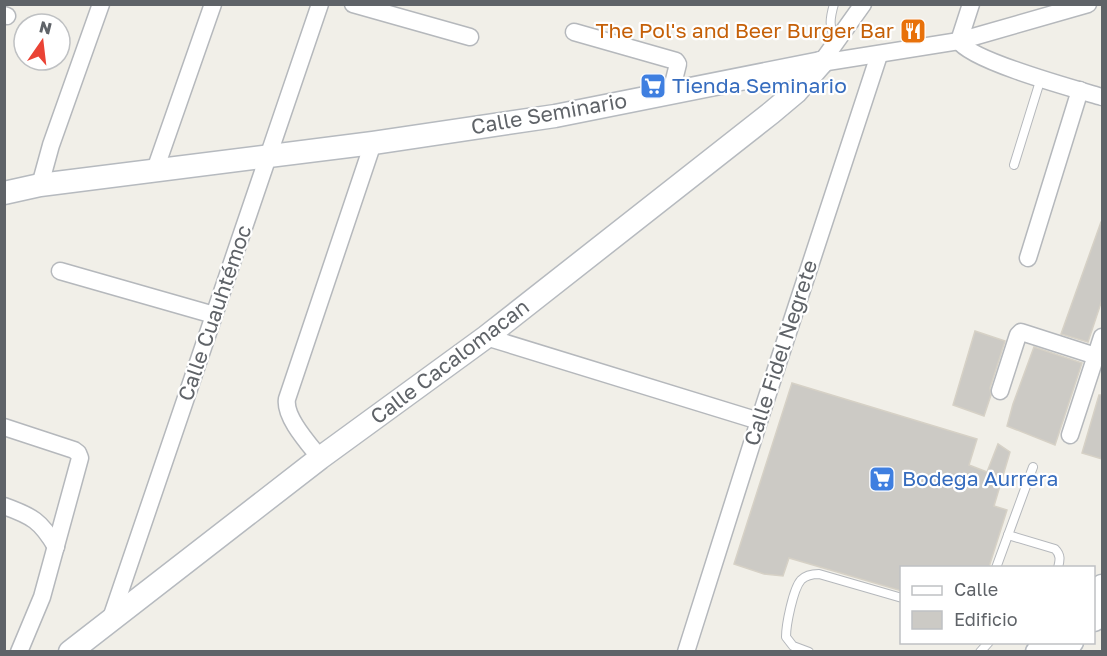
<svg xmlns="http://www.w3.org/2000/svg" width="1107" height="656" font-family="'Golos Text',sans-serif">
	<rect width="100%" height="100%" fill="#f1efe8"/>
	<g fill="#cccac5" stroke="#d6d1c6" stroke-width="1.5">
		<path d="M1101 222H1102V300L1088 342 1061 334Z"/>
		<path d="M975 331 1005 341 990 388 991 395 984 416 953 405Z"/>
		<path d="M1034 347 1082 363 1055 445 1007 426 1013 404Z"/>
		<path d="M792 383 977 439 969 465 987 472 998 444 1010 452 994 506 1007 510 989 567H902V591L789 558 783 576 764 574 734 564Z"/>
		<path d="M1099 395H1102V459L1082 453Z"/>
	</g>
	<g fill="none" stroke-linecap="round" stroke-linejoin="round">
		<g stroke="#b5b8bc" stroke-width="10">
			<g id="lane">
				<path d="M834 4C830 18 828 28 837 40"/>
				<path d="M1014 165 1041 78"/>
				<path d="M1008 535 1055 549C1061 555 1060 560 1058 568"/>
				<path d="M996 568 1033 467"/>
				<path d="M809 652 793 646 786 637C786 625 793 589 801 580 806 575 813 574 819 574L902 598"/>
				<path d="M980 652 989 642"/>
			</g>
		</g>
		<g stroke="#b5b8bc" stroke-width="19">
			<g id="street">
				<path d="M353 4 470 37"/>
				<path d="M4 15 7 16"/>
				<path d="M574 32 676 61 678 64 671 92"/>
				<path d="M959 41C971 61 1075 89 1102 97"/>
				<path d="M959 41 971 4"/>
				<path d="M821 63 959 41 1088 4"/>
				<path d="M821 63 863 4"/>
				<path d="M155 170 213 4"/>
				<path d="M40 185 51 145 101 4"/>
				<path d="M1028 258 1080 90"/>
				<path d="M60 271 214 315"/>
				<path d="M486 337 759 421"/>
				<path d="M1000 391 1018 335 1021 332 1102 358"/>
				<path d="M4 427 74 450 78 453 80 458 42 597 19 652"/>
				<path d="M1070 435 1102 337"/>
				<path d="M320 458C309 444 284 417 287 399L373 143"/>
				<path d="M4 506C32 516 41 521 56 547"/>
				<path d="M110 621 320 4"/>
				<path d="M686 652 759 421 879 55"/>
			</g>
		</g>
		<g stroke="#b6babf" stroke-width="25">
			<g id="secondary">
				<path d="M4 193 40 185 373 143 555 116 821 63"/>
				<path d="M1094 595 1102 586"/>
				<path d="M1094 620 1102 611"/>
				<path d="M70 652 320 458 486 337 771 113 796 92 821 63"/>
				<path d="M1037 652 1046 642"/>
				<path d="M1063 652 1072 642"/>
			</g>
		</g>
		<use href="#lane" stroke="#fff" stroke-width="8"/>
		<use href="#street" stroke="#fff" stroke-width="16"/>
		<use href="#secondary" stroke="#fff" stroke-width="22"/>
	</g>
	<defs>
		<g id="restaurant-square" transform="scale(1.35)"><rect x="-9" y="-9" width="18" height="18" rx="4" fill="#e8710a" stroke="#fff"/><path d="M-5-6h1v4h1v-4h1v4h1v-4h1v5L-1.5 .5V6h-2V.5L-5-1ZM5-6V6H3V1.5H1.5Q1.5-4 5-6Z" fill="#fff"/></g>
		<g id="supermarket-square" transform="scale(1.35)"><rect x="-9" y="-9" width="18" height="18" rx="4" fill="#3f7fe0" stroke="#fff"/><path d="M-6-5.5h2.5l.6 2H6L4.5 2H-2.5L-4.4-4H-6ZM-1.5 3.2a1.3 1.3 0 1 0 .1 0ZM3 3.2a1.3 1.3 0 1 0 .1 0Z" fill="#fff"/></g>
	</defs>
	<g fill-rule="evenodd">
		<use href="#restaurant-square" x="913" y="31"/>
		<use href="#supermarket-square" x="653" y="86"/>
		<use href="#supermarket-square" x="882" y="479"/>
	</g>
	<g text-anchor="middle" stroke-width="4.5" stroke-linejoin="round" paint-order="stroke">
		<g font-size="21" fill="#c56008" stroke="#fff" text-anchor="end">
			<text x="894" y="38">The Pol's and Beer Burger Bar</text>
		</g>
		<g font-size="21" fill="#366cbe" stroke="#fff" text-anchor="start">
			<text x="672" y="93">Tienda Seminario</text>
			<text x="902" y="486">Bodega Aurrera</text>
		</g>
		<g font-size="21" fill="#5f6368" stroke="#fff">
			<text transform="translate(549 114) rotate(-10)" y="7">Calle Seminario</text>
			<text transform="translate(215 313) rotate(-71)" y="7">Calle Cuauhtémoc</text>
			<text transform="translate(781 353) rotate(-72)" y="7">Calle Fidel Negrete</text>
			<text transform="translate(450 362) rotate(-37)" y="7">Calle Cacalomacan</text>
		</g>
	</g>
	<rect width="1107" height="656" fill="none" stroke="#5f6368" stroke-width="12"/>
	<rect x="900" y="566" width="195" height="78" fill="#ffffff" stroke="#bfc1c3" stroke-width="1.5"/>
	<rect x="912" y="586" width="30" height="9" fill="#ffffff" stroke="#bfc1c3" stroke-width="1.5"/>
	<text x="954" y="596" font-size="18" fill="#5f6368">Calle</text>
	<rect x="912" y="611" width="30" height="18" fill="#cccac5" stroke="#bfc1c3" stroke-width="1.5"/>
	<text x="954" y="626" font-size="18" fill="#5f6368">Edificio</text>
	<g transform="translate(42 42) rotate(14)"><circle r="28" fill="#ffffff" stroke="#bfc1c3" stroke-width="1.5"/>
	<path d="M0-4.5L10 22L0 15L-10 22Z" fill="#ea4335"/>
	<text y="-9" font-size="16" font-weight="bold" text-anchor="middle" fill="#5f6368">N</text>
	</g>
</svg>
